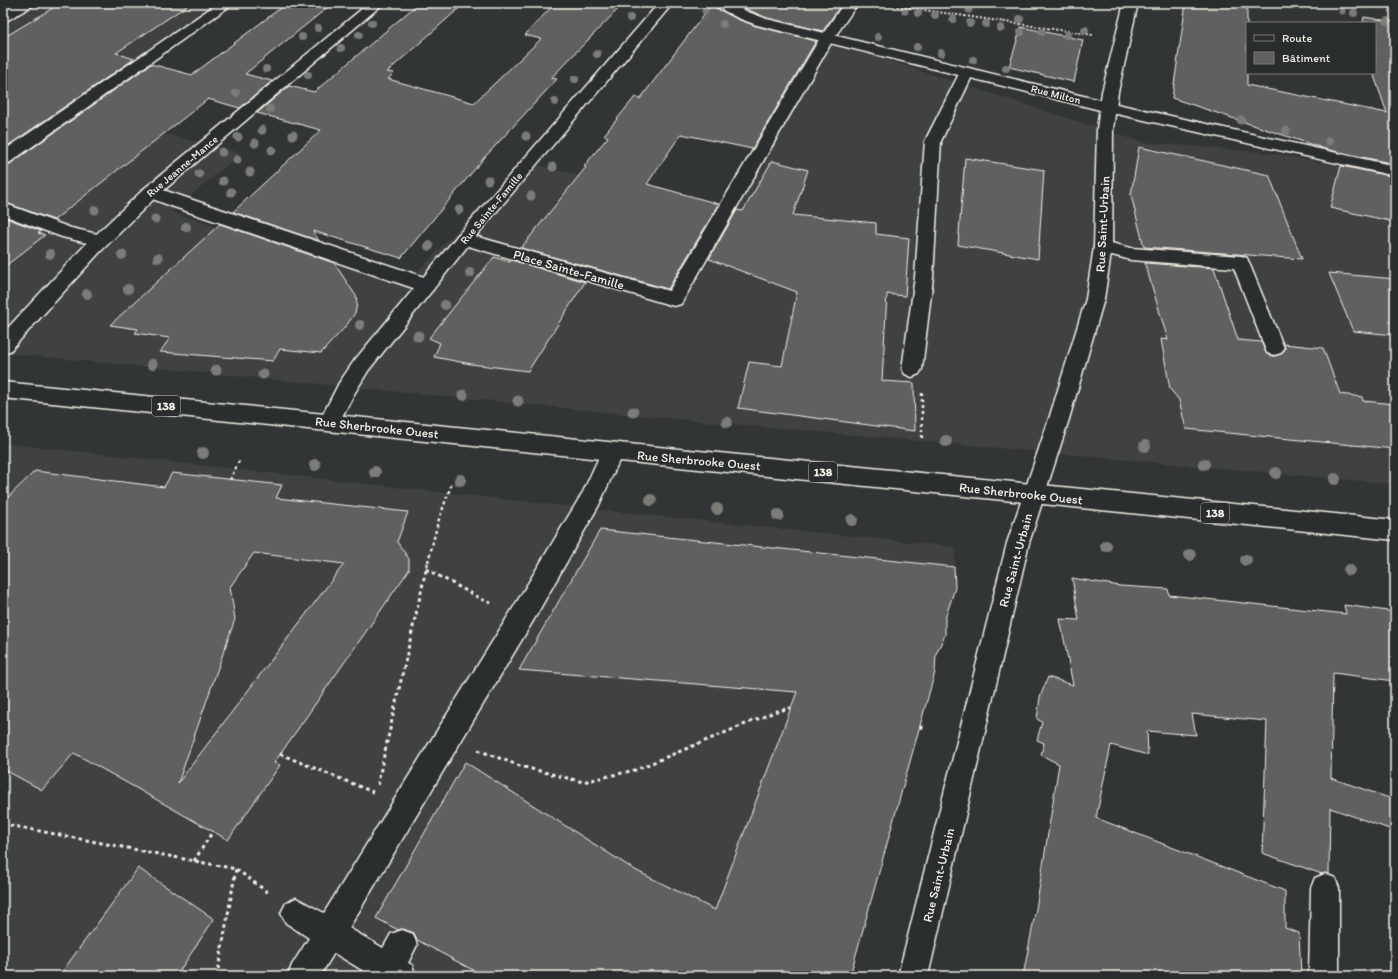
<svg xmlns="http://www.w3.org/2000/svg" width="1398" height="979" font-family="Itim,sans-serif">
	<rect width="100%" height="100%" fill="#323535"/>
	<filter id="ink" filterUnits="userSpaceOnUse"><feTurbulence type="fractalNoise" baseFrequency=".025" numOctaves="2"/><feDisplacementMap in="SourceGraphic" scale="8" xChannelSelector="R" yChannelSelector="G"/><feConvolveMatrix kernelMatrix="1 2 1 2 8 2 1 2 1" color-interpolation-filters="sRGB"/></filter>
	<g filter="url(#ink)">
		<g fill="#404242">
			<path d="M3 3H226L112 91 85 114 241 153 172 212 248 237 406 284 523 161 725 213 831 42 1142 142 1271 153 1395 177V484L645 416 3 353Z"/>
			<path d="M3 443 609 511 956 547 954 567 955 588 945 619V635L936 654 935 672 850 976H3Z"/>
		</g>
		<g fill="#5f605f" stroke="#f4f1e8" fill-rule="evenodd">
			<path d="M61 3H191L116 53 134 59 3 149V38Z"/>
			<path d="M287 3H333L245 74 272 81 240 108 208 99 54 220 3 202V165L10 164 151 64 192 75Z"/>
			<path d="M419 3H465L387 72 394 73 388 79 474 103 541 39 525 35 555 3H624L551 78 557 79 484 158 401 258 313 231 319 241 233 212 321 130 257 113 289 86 314 92Z"/>
			<path d="M733 3H842L823 31 767 18Z"/>
			<path d="M1186 3H1247V85L1387 113 1373 73H1375V23H1363L1364 17 1395 22V164L1325 149 1172 98Z"/>
			<path d="M712 4 714 7 737 19 756 26 816 41 752 149 681 134 647 184 719 204 668 289 521 248 586 167 584 166 608 137 604 135 635 97 640 99Z"/>
			<path d="M1021 27 1083 40 1074 82 1009 67Z"/>
			<path d="M1139 147 1269 175 1302 259 1144 247 1131 195Z"/>
			<path d="M965 158 1044 170 1038 259 958 245Z"/>
			<path d="M772 161 808 170 793 215 876 223V234L909 238 905 296 887 294 882 381 914 383 915 431 738 408 749 362 782 366 797 292 709 259 737 210 743 211Z"/>
			<path d="M1341 166 1395 177V222L1330 208Z"/>
			<path d="M3 217 41 231 38 233 45 235 3 268Z"/>
			<path d="M220 224 334 263 356 296 357 304 355 313 346 326 321 353 280 349 273 361 160 352 170 338 135 333 138 329 110 325Z"/>
			<path d="M494 257 510 262 511 260 585 282 528 371 471 364 434 357 440 343 429 338Z"/>
			<path d="M1145 263 1214 268 1238 340 1261 342 1267 354 1274 356 1281 354 1285 349 1284 344 1323 348 1340 394 1362 397 1363 401 1395 404V449L1186 429 1179 400 1170 389 1161 339 1168 340Z"/>
			<path d="M1329 273 1395 279V335L1353 331Z"/>
			<path d="M35 471 164 487 172 473 282 485 276 498 408 512 397 542 409 559V570L274 763 280 765 228 840 74 753 42 790 3 769V502ZM254 553 344 564 178 783 235 619 230 587Z"/>
			<path d="M600 530 954 567 955 588 945 619V635L936 654 935 672 850 976H484L417 940 414 933 403 929 398 930 376 918 465 762 635 870 715 910 797 692 519 670Z"/>
			<path d="M1072 578 1120 586 1168 589 1169 595 1346 614 1344 605 1395 612V681L1333 673 1331 778 1395 800V831L1330 808 1329 874H1322L1262 853 1267 721 1192 714 1196 735 1147 731 1148 755 1111 745 1096 818 1285 891V928L1299 933 1301 976H1023L1036 909 1059 764 1041 755 1044 743 1037 740 1042 722 1037 719 1040 697 1048 677 1073 685 1060 619 1079 620Z"/>
			<path d="M138 868 214 919 176 976H59Z"/>
		</g>
		<g fill="none" stroke-linecap="round" stroke-linejoin="round">
			<g stroke="#f4f1e8" stroke-width="3">
				<g id="service">
					<path d="M218 3H234L9 163 3 164V151Z"/>
					<path d="M844 3H858L834 38 681 304 674 306 458 243 455 239 458 235 464 233 669 291 820 38Z"/>
					<path d="M967 68 972 69 974 72 941 141 933 277 922 369 919 374 912 377 905 374 902 369 915 277 925 141 960 72 962 69Z"/>
					<path d="M151 186 433 280 435 285 433 290 426 292 419 290 171 206 145 196 143 192 145 188Z"/>
					<path d="M3 203 71 228 106 236 109 240 106 244 100 246 62 237 3 215Z"/>
					<path d="M1103 241 1131 248 1241 256 1247 258 1284 348 1281 353 1274 355 1267 353 1234 268 1131 260 1097 251 1094 247 1097 243Z"/>
					<path d="M612 443 620 446 623 452 599 505 533 621 349 928 383 948 391 934 402 930 413 934 417 945 408 963 412 965 416 976H372L334 953 320 976H288L292 965 309 938 286 923 281 913 286 903 296 898 324 913 515 605 583 492 604 446Z"/>
				</g>
			</g>
			<g stroke="#f4f1e8" stroke-width="3">
				<g id="minor">
					<path d="M659 3H673L470 243 368 371 354 394 336 428 329 430 322 428 319 422 339 383 354 361 458 235Z"/>
					<path d="M713 3H730L748 12 767 19 1108 102 1395 166V176L1108 112 757 25 738 18 715 6Z"/>
					<path d="M1325 874 1335 878 1339 888V976H1309L1311 888 1315 878Z"/>
				</g>
			</g>
			<g stroke="#f4f1e8" stroke-width="3">
				<path id="tertiary" d="M369 3H384L157 196 100 252 10 351 3 353V333L87 243 145 188Z"/>
			</g>
			<g stroke="#f4f1e8" stroke-width="3">
				<g id="secondary">
					<path d="M17 3H34L32 6 8 20 3 21V11Z"/>
					<path d="M1124 3H1138L1118 92 1113 129 1112 247 1104 299 1069 419 1029 543 928 976H898L1007 543 1049 419 1086 299 1094 247 1097 129 1102 92Z"/>
				</g>
			</g>
			<g stroke="#f4f1e8" stroke-width="3">
				<path id="primary" d="M3 382 1395 520V540L3 398Z"/>
			</g>
			<path stroke="#f4f1e8" stroke-width="2" stroke-dasharray="2 2" stroke-linecap="butt" d="M877 3 1093 35"/>
			<g stroke="#f4f1e8" stroke-width="2.5" stroke-dasharray="3 3" stroke-linecap="butt">
				<path d="M922 393V438"/>
				<path d="M230 480 239 461"/>
				<path d="M428 562 438 522 452 483"/>
			</g>
			<g stroke="#f4f1e8" stroke-width="3" stroke-dasharray="3.5 3.5" stroke-linecap="butt">
				<path d="M426 569 487 602 493 603"/>
				<path d="M920 727 927 728"/>
				<path d="M478 750 520 766 583 782 635 770 777 711 791 708"/>
				<path d="M280 754 373 792"/>
				<path d="M3 775 6 771"/>
				<path d="M379 785 378 782 428 561"/>
				<path d="M3 824 236 869 270 894"/>
				<path d="M194 861 213 831"/>
				<path d="M217 976 236 869"/>
			</g>
			<use href="#service" fill="#2a2d2e" fill-rule="evenodd"/>
			<use href="#minor" fill="#2a2d2e" fill-rule="evenodd"/>
			<use href="#tertiary" fill="#2a2d2e" fill-rule="evenodd"/>
			<use href="#secondary" fill="#2a2d2e" fill-rule="evenodd"/>
			<use href="#primary" fill="#2a2d2e" fill-rule="evenodd"/>
		</g>
		<g fill="#7c7d79">
			<circle cx="969" cy="10" r="3.5"/>
			<circle cx="705" cy="11" r="3.5"/>
			<circle cx="905" cy="11" r="3.5"/>
			<circle cx="1342" cy="11" r="3.5"/>
			<circle cx="918" cy="13" r="4"/>
			<circle cx="1354" cy="13" r="4"/>
			<circle cx="935" cy="15" r="4"/>
			<circle cx="630" cy="18" r="4"/>
			<circle cx="953" cy="19" r="4"/>
			<circle cx="1020" cy="19" r="4"/>
			<circle cx="1387" cy="21" r="4"/>
			<circle cx="372" cy="23" r="4"/>
			<circle cx="970" cy="23" r="4"/>
			<circle cx="723" cy="24" r="4"/>
			<circle cx="986" cy="24" r="4"/>
			<circle cx="318" cy="28" r="4"/>
			<circle cx="1001" cy="28" r="4"/>
			<circle cx="1085" cy="30" r="4"/>
			<circle cx="1021" cy="32" r="4"/>
			<circle cx="1042" cy="32" r="4"/>
			<circle cx="359" cy="35" r="4"/>
			<circle cx="1067" cy="35" r="4"/>
			<circle cx="302" cy="37" r="4"/>
			<circle cx="878" cy="37" r="4"/>
			<circle cx="917" cy="47" r="4"/>
			<circle cx="341" cy="48" r="4"/>
			<circle cx="941" cy="53" r="4"/>
			<circle cx="597" cy="54" r="4"/>
			<circle cx="973" cy="60" r="4"/>
			<circle cx="1006" cy="68" r="4"/>
			<circle cx="266" cy="69" r="4"/>
			<circle cx="308" cy="75" r="4"/>
			<circle cx="575" cy="79" r="4"/>
			<circle cx="236" cy="93" r="4"/>
			<circle cx="555" cy="102" r="4"/>
			<circle cx="270" cy="109" r="4"/>
			<circle cx="1241" cy="120" r="4.5"/>
			<circle cx="262" cy="130" r="4.5"/>
			<circle cx="1286" cy="131" r="4.5"/>
			<circle cx="293" cy="135" r="4.5"/>
			<circle cx="526" cy="136" r="4.5"/>
			<circle cx="238" cy="137" r="4.5"/>
			<circle cx="1329" cy="141" r="4.5"/>
			<circle cx="255" cy="143" r="4.5"/>
			<circle cx="272" cy="150" r="4.5"/>
			<circle cx="222" cy="152" r="4.5"/>
			<circle cx="237" cy="160" r="4.5"/>
			<circle cx="553" cy="167" r="4.5"/>
			<circle cx="250" cy="172" r="4.5"/>
			<circle cx="199" cy="174" r="4.5"/>
			<circle cx="488" cy="180" r="4.5"/>
			<circle cx="223" cy="181" r="4.5"/>
			<circle cx="231" cy="192" r="4.5"/>
			<circle cx="531" cy="196" r="4.5"/>
			<circle cx="95" cy="210" r="4.5"/>
			<circle cx="459" cy="210" r="4.5"/>
			<circle cx="155" cy="219" r="4.5"/>
			<circle cx="186" cy="227" r="5"/>
			<circle cx="429" cy="246" r="5"/>
			<circle cx="50" cy="254" r="5"/>
			<circle cx="122" cy="255" r="5"/>
			<circle cx="158" cy="258" r="5"/>
			<circle cx="470" cy="273" r="5"/>
			<circle cx="128" cy="289" r="5"/>
			<circle cx="87" cy="294" r="5"/>
			<circle cx="445" cy="305" r="5"/>
			<circle cx="360" cy="325" r="5"/>
			<circle cx="418" cy="336" r="5.5"/>
			<circle cx="152" cy="364" r="5.5"/>
			<circle cx="216" cy="370" r="5.5"/>
			<circle cx="263" cy="374" r="5.5"/>
			<circle cx="463" cy="395" r="5.5"/>
			<circle cx="518" cy="401" r="5.5"/>
			<circle cx="633" cy="412" r="5.5"/>
			<circle cx="727" cy="422" r="5.5"/>
			<circle cx="946" cy="441" r="6"/>
			<circle cx="1145" cy="446" r="6"/>
			<circle cx="203" cy="453" r="6"/>
			<circle cx="1204" cy="464" r="6"/>
			<circle cx="315" cy="465" r="6"/>
			<circle cx="375" cy="472" r="6"/>
			<circle cx="1276" cy="473" r="6"/>
			<circle cx="1335" cy="479" r="6"/>
			<circle cx="460" cy="480" r="6"/>
			<circle cx="651" cy="500" r="6"/>
			<circle cx="717" cy="509" r="6"/>
			<circle cx="778" cy="515" r="6"/>
			<circle cx="852" cy="520" r="6"/>
			<circle cx="1106" cy="546" r="6"/>
			<circle cx="1190" cy="555" r="6"/>
			<circle cx="1246" cy="560" r="6"/>
			<circle cx="1349" cy="570" r="6"/>
		</g>
	</g>
	<g text-anchor="middle" stroke-width="3" stroke-linejoin="round" paint-order="stroke">
		<g font-size="11" fill="#f4f1e8" stroke="#2a2d2e">
			<text transform="translate(1056 94) rotate(14)" y="4">Rue Milton</text>
			<text transform="translate(182 166) rotate(-40)" y="4">Rue Jeanne-Mance</text>
			<text transform="translate(491 208) rotate(-50)" y="4">Rue Sainte-Famille</text>
		</g>
		<g fill="#2a2d2e" stroke="#b7b6b0" stroke-width="1">
			<rect x="152" y="396" width="28" height="20" rx="3"/>
			<rect x="809" y="462" width="28" height="20" rx="3"/>
			<rect x="1201" y="503" width="28" height="20" rx="3"/>
		</g>
		<g font-size="12" font-weight="bold" fill="#f4f1e8">
			<text x="166" y="410">138</text>
			<text x="823" y="476">138</text>
			<text x="1215" y="517">138</text>
		</g>
		<g font-size="13" fill="#f4f1e8" stroke="#2a2d2e">
			<text transform="translate(1102 224) rotate(-87)" y="5">Rue Saint-Urbain</text>
			<text transform="translate(569 269) rotate(16)" y="5">Place Sainte-Famille</text>
			<text transform="translate(377 427) rotate(6)" y="5">Rue Sherbrooke Ouest</text>
			<text transform="translate(699 460) rotate(5)" y="5">Rue Sherbrooke Ouest</text>
			<text transform="translate(1021 493) rotate(6)" y="5">Rue Sherbrooke Ouest</text>
			<text transform="translate(1015 560) rotate(-75)" y="5">Rue Saint-Urbain</text>
			<text transform="translate(938 875) rotate(-76)" y="5">Rue Saint-Urbain</text>
		</g>
	</g>
	<rect width="1398" height="979" fill="none" stroke="#2a2d2e" stroke-width="16"/>
	<rect x="8" y="8" width="1382" height="963" fill="none" stroke="#f4f1e8" stroke-width="1.5" filter="url(#ink)"/>
	<rect x="1246" y="22" width="130" height="52" fill="#2a2d2e" stroke="#7b7b78"/>
	<rect x="1254" y="35" width="20" height="6" fill="#2a2d2e" stroke="#7b7b78"/>
	<text x="1282" y="42" font-size="12" fill="#f4f1e8">Route</text>
	<rect x="1254" y="52" width="20" height="12" fill="#5f605f" stroke="#7b7b78"/>
	<text x="1282" y="62" font-size="12" fill="#f4f1e8">Bâtiment</text>
</svg>
